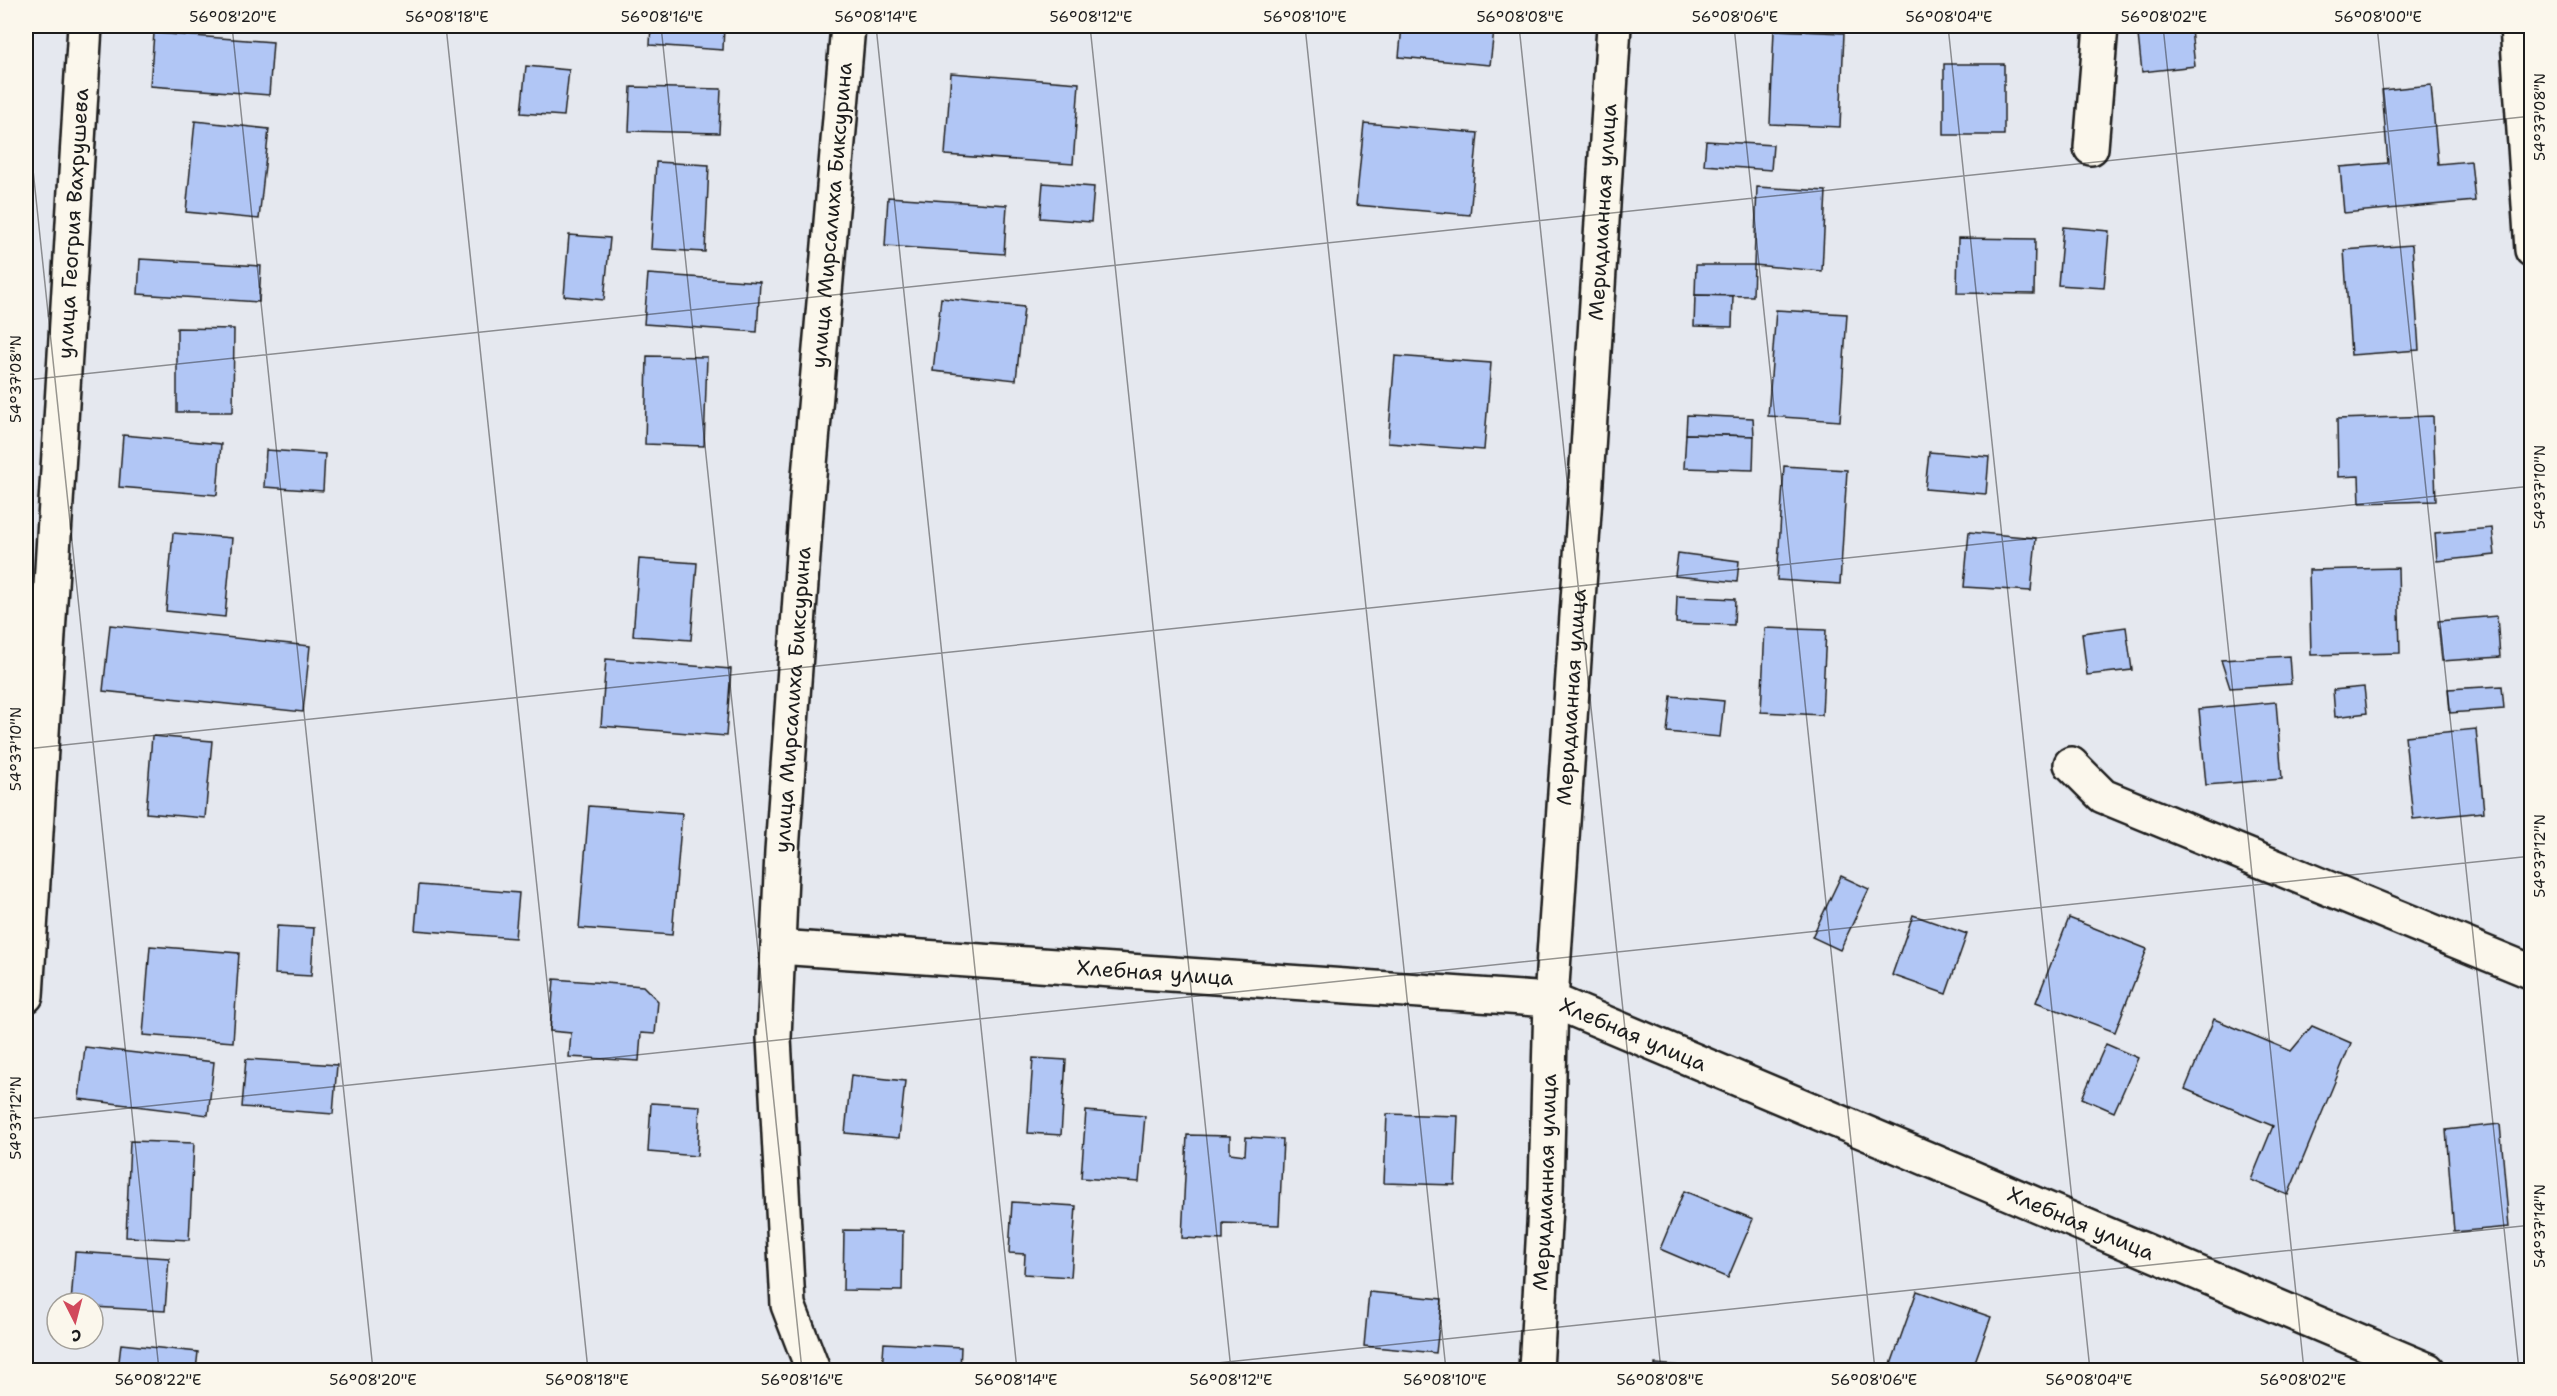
<svg xmlns="http://www.w3.org/2000/svg" width="2557" height="1396" font-family="'Shantell Sans',sans-serif">
	<rect width="100%" height="100%" fill="#e5e8ef"/>
	<filter id="ink" filterUnits="userSpaceOnUse"><feTurbulence type="fractalNoise" baseFrequency=".0167" numOctaves="2"/><feDisplacementMap in="SourceGraphic" scale="12" xChannelSelector="R" yChannelSelector="G"/><feConvolveMatrix kernelMatrix="1 2 1 2 8 2 1 2 1" color-interpolation-filters="sRGB"/></filter>
	<g filter="url(#ink)">
		<g fill="#b1c6f5" stroke="#1c1c1c" stroke-width="1.5">
			<path d="M651 26H724L723 50 650 45Z"/>
			<path d="M1402 26H1447L1494 30 1490 65 1399 57Z"/>
			<path d="M1774 30 1844 33 1840 127 1770 124Z"/>
			<path d="M2191 30 2195 66 2142 72 2138 35Z"/>
			<path d="M154 33 273 42 269 95 150 86Z"/>
			<rect x="1944" y="64" width="60" height="71"/>
			<path d="M526 66 569 70 564 116 521 113Z"/>
			<path d="M951 73 1079 83 1073 164 945 155Z"/>
			<path d="M2431 85 2438 164 2471 161 2475 201 2344 213 2340 167 2388 163 2382 90Z"/>
			<path d="M631 87 721 89 719 133 629 131Z"/>
			<path d="M195 121 269 129 259 219 186 212Z"/>
			<path d="M1364 123 1478 133 1470 215 1356 205Z"/>
			<path d="M1706 141 1773 145 1771 170 1704 165Z"/>
			<path d="M656 162 709 165 705 252 651 249Z"/>
			<path d="M1043 183 1094 187 1091 222 1040 218Z"/>
			<path d="M1757 187 1826 191 1822 271 1754 265Z"/>
			<path d="M888 197 1007 205 1004 254 885 246Z"/>
			<path d="M2063 227 2109 231 2104 288 2058 285Z"/>
			<path d="M569 235 610 238 604 300 564 296Z"/>
			<path d="M1958 238 2035 239 2034 294 1957 293Z"/>
			<path d="M2412 245 2419 350 2351 355 2344 250Z"/>
			<path d="M140 259 261 266 259 302 138 294Z"/>
			<path d="M1696 265H1754L1753 296 1695 295Z"/>
			<path d="M648 274 760 282 757 332 644 324Z"/>
			<path d="M1695 295 1733 296 1732 327 1694 326Z"/>
			<path d="M941 298 1024 307 1016 380 933 371Z"/>
			<path d="M1776 310 1847 314 1840 421 1768 416Z"/>
			<path d="M177 328 234 329 233 412H177Z"/>
			<path d="M647 356 707 357 704 446 645 444Z"/>
			<path d="M1395 356 1491 363 1484 450 1388 443Z"/>
			<path d="M1687 415 1753 418 1754 436 1686 434Z"/>
			<path d="M2433 416 2436 501 2360 503 2359 476 2338 477 2337 419Z"/>
			<path d="M1686 434 1754 436 1753 470 1684 468Z"/>
			<path d="M123 435 221 444 217 495 119 487Z"/>
			<path d="M266 450 325 454 323 491 264 487Z"/>
			<path d="M1929 452 1989 457 1986 494 1925 489Z"/>
			<path d="M1784 466 1847 470 1840 584 1777 580Z"/>
			<path d="M2492 528 2495 555 2437 561 2435 533Z"/>
			<path d="M1969 532 2036 538 2031 591 1964 587Z"/>
			<path d="M173 533 232 538 225 617 166 611Z"/>
			<path d="M1678 553 1739 561 1737 582 1675 576Z"/>
			<path d="M639 559 697 563 691 640 633 636Z"/>
			<path d="M2398 568 2400 653 2311 655 2309 570Z"/>
			<path d="M1677 596 1735 599 1734 625 1676 623Z"/>
			<path d="M2497 616 2500 657 2442 661 2438 621Z"/>
			<path d="M110 625 310 646 303 712 103 691Z"/>
			<path d="M2126 627 2132 670 2087 675 2082 633Z"/>
			<path d="M1765 628 1826 630 1822 715 1761 712Z"/>
			<path d="M2289 656 2291 684 2230 688 2221 660Z"/>
			<path d="M606 659 731 669 726 736 601 726Z"/>
			<path d="M2502 686 2504 709 2450 713 2448 689Z"/>
			<path d="M2364 687 2367 713 2335 717 2333 690Z"/>
			<path d="M1671 696 1724 701 1720 737 1667 732Z"/>
			<path d="M2276 702 2282 779 2206 785 2199 709Z"/>
			<path d="M2476 729 2484 812 2413 819 2405 736Z"/>
			<path d="M152 736 212 741 205 818 146 813Z"/>
			<path d="M589 806 682 813 672 935 579 928Z"/>
			<path d="M1841 876 1869 889 1840 950 1812 937Z"/>
			<path d="M419 885 519 893 515 938 415 930Z"/>
			<path d="M1913 915 1967 934 1946 994 1892 975Z"/>
			<path d="M2069 918 2147 949 2115 1032 2036 1002Z"/>
			<path d="M277 926 314 928 311 976 275 974Z"/>
			<path d="M150 946 239 953 233 1042 143 1035Z"/>
			<path d="M554 979 643 986 658 1001 655 1034 641 1033 639 1061 569 1057 571 1033 550 1031Z"/>
			<path d="M2214 1019 2291 1051 2312 1026 2351 1043 2288 1195 2251 1180 2273 1126 2185 1089Z"/>
			<path d="M2106 1044 2138 1058 2114 1112 2082 1098Z"/>
			<path d="M85 1047 214 1062 208 1115 79 1099Z"/>
			<path d="M1033 1058 1066 1060 1061 1135 1028 1133Z"/>
			<path d="M246 1059 337 1065 333 1114 242 1107Z"/>
			<path d="M851 1075 905 1081 899 1138 845 1133Z"/>
			<path d="M651 1103 700 1106 697 1156 648 1152Z"/>
			<path d="M1086 1111 1145 1116 1139 1182 1081 1178Z"/>
			<path d="M1387 1114 1458 1116 1455 1185 1384 1183Z"/>
			<path d="M2500 1124 2509 1227 2454 1232 2446 1130Z"/>
			<path d="M1187 1135 1230 1136V1153L1245 1155 1246 1137 1283 1139 1279 1225 1223 1223V1240L1182 1238Z"/>
			<path d="M130 1141 194 1143 189 1240 126 1237Z"/>
			<path d="M1684 1191 1753 1219 1728 1278 1660 1249Z"/>
			<path d="M1012 1202 1076 1206 1071 1277 1024 1274 1025 1254 1009 1253Z"/>
			<path d="M844 1230 903 1231 902 1291 843 1290Z"/>
			<path d="M75 1252 169 1258 165 1311 93 1307V1303H71Z"/>
			<path d="M1917 1291 1991 1317 1972 1370H1889Z"/>
			<path d="M1369 1292 1442 1299 1436 1353 1364 1346Z"/>
			<path d="M884 1343 961 1347 960 1370H882Z"/>
			<path d="M121 1344 198 1352 196 1370H118Z"/>
			<path d="M1655 1364 1708 1368V1370H1655Z"/>
			<path d="M1353 1366 1409 1370H1353Z"/>
		</g>
		<g fill="none" stroke-linecap="round" stroke-linejoin="round">
			<g stroke="#1c1c1c" stroke-width="38">
				<g id="minor">
					<path d="M2517 26 2532 250"/>
					<path d="M2091 148 2101 26"/>
					<path d="M2071 764 2103 796 2532 972"/>
					<path id="s1" d="M778 947 1551 1000 2428 1370"/>
					<path id="s2" d="M26 996 85 26"/>
					<path id="s3" d="M813 1370 788 1305 774 1038 782 851 807 499 848 26"/>
					<path id="s4" d="M1536 1370 1546 1189 1551 1000 1586 482 1614 26"/>
				</g>
			</g>
			<use href="#minor" stroke="#fbf7ec" stroke-width="33"/>
		</g>
	</g>
	<path fill="none" stroke="#1c1c1c" stroke-width="1.5" stroke-opacity="0.45" d="M232 26 373 1370M446 26 588 1370M661 26 802 1370M876 26 1017 1370M1090 26 1231 1370M1305 26 1446 1370M1519 26 1661 1370M1734 26 1875 1370M1948 26 2090 1370M2163 26 2304 1370M2377 26 2519 1370M26 103 159 1370M26 380 2532 116M26 749 2532 486M26 1119 2532 856M1150 1370 2532 1225"/>
	<g text-anchor="middle" stroke-width="4.5" stroke-linejoin="round" paint-order="stroke">
		<g font-size="21" fill="#1c1c1c" stroke="#fbf7ec">
			<text dy="7" stroke="none"><textPath href="#s4" startOffset="1160">Меридианная улица</textPath></text>
			<text dy="7" stroke="none"><textPath href="#s3" startOffset="1162">улица Мирсалиха Биксурина</textPath></text>
			<text dy="7" stroke="none"><textPath href="#s2" startOffset="774">улица Геогрия Вахрушева</textPath></text>
			<text dy="7" stroke="none"><textPath href="#s4" startOffset="674">Меридианная улица</textPath></text>
			<text dy="7" stroke="none"><textPath href="#s3" startOffset="676">улица Мирсалиха Биксурина</textPath></text>
			<text dy="7" stroke="none"><textPath href="#s1" startOffset="378">Хлебная улица</textPath></text>
			<text dy="7" stroke="none"><textPath href="#s1" startOffset="864">Хлебная улица</textPath></text>
			<text dy="7" stroke="none"><textPath href="#s4" startOffset="188">Меридианная улица</textPath></text>
			<text dy="7" stroke="none"><textPath href="#s1" startOffset="1350">Хлебная улица</textPath></text>
		</g>
	</g>
	<rect width="2557" height="1396" fill="none" stroke="#fbf7ec" stroke-width="66"/>
	<g transform="translate(75 1321) rotate(174)"><circle r="28" fill="#fbf7ec" stroke="#a29f99" stroke-width="1.5"/>
	<path d="M0-4.5L10 22L0 15L-10 22Z" fill="#d1495b"/>
	<text y="-9" font-size="16" font-weight="bold" text-anchor="middle" fill="#1c1c1c">С</text>
	</g>
	<rect x="33" y="33" width="2491" height="1330" fill="none" stroke="#1c1c1c" stroke-width="2"/>
	<g font-size="15" text-anchor="middle" fill="#1c1c1c">
		<text x="233" y="22">56°08'20"E</text>
		<text x="447" y="22">56°08'18"E</text>
		<text x="662" y="22">56°08'16"E</text>
		<text x="876" y="22">56°08'14"E</text>
		<text x="1091" y="22">56°08'12"E</text>
		<text x="1305" y="22">56°08'10"E</text>
		<text x="1520" y="22">56°08'08"E</text>
		<text x="1735" y="22">56°08'06"E</text>
		<text x="1949" y="22">56°08'04"E</text>
		<text x="2164" y="22">56°08'02"E</text>
		<text x="2378" y="22">56°08'00"E</text>
		<text transform="translate(2540 117) rotate(-90)" y="5">54°37'08"N</text>
		<text transform="translate(16 379) rotate(-90)" y="5">54°37'08"N</text>
		<text transform="translate(2540 487) rotate(-90)" y="5">54°37'10"N</text>
		<text transform="translate(16 749) rotate(-90)" y="5">54°37'10"N</text>
		<text transform="translate(2540 856) rotate(-90)" y="5">54°37'12"N</text>
		<text transform="translate(16 1118) rotate(-90)" y="5">54°37'12"N</text>
		<text transform="translate(2540 1226) rotate(-90)" y="5">54°37'14"N</text>
		<text x="158" y="1385">56°08'22"E</text>
		<text x="373" y="1385">56°08'20"E</text>
		<text x="587" y="1385">56°08'18"E</text>
		<text x="802" y="1385">56°08'16"E</text>
		<text x="1016" y="1385">56°08'14"E</text>
		<text x="1231" y="1385">56°08'12"E</text>
		<text x="1445" y="1385">56°08'10"E</text>
		<text x="1660" y="1385">56°08'08"E</text>
		<text x="1874" y="1385">56°08'06"E</text>
		<text x="2089" y="1385">56°08'04"E</text>
		<text x="2303" y="1385">56°08'02"E</text>
	</g>
</svg>
